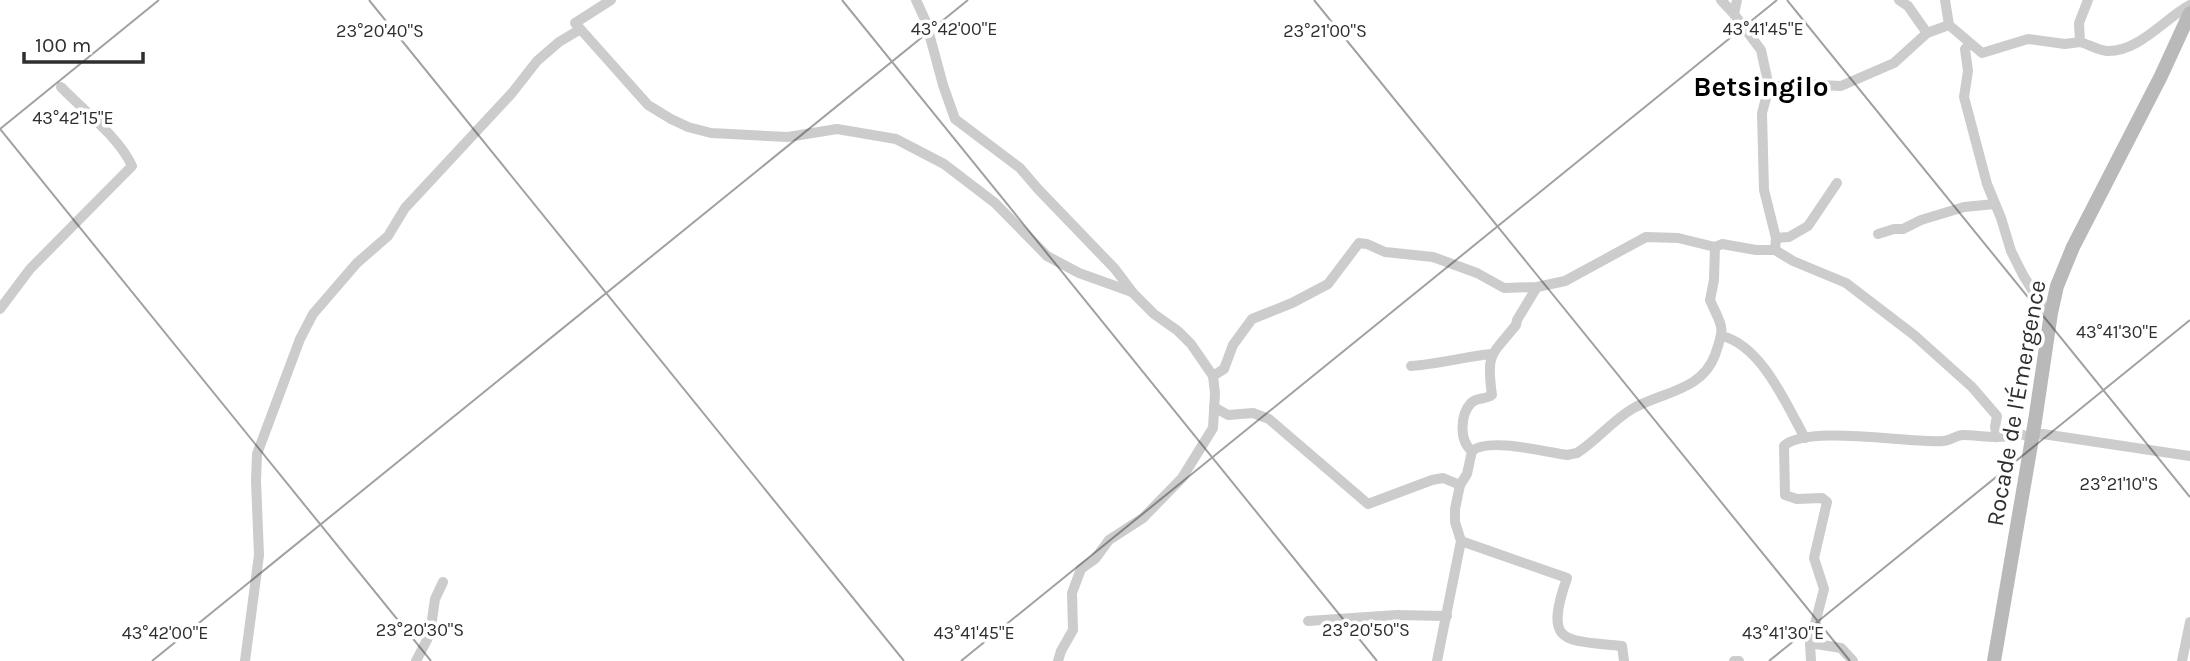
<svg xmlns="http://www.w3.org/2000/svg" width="2190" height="661" font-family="Karla,sans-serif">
	<rect width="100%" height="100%" fill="#fff"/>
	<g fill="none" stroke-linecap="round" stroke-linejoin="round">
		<g stroke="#ccc" stroke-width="10">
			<path d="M611 0 575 23 648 105 671 119 688 127 711 133 788 137 837 129 896 139 944 164 995 203 1047 256 1079 273 1132 292"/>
			<path d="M916 0 926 22 943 85 955 119 1020 168 1038 189 1115 269 1133 293 1154 314 1178 331 1191 344 1213 376 1215 393 1213 428 1182 478 1143 518 1109 540 1095 559 1081 569 1072 593 1073 630 1061 651 1058 661"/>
			<path d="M1721 0 1734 14"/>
			<path d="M1737 0 1734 14 1761 50 1769 87 1762 113 1764 190 1776 238 1775 250 1793 261 1846 283 1914 335 1972 387 1997 416 1995 427 1997 436"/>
			<path d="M1899 0 1908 6 1927 33"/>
			<path d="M1945 0 1949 25 1982 53 2028 39 2065 44 2080 42"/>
			<path d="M2088 0 2079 23 2080 42C2088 44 2099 51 2107 51 2139 52 2164 19 2190 5"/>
			<path d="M1969 44 1965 49 1968 71 1964 97 1987 184 2001 218 2011 251 2023 275 2044 309 2051 313"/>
			<path d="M1769 87 1798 84 1841 86 1894 63 1927 33 1949 25"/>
			<path d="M1878 234 1894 229H1903L1921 220 1964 207 1995 204"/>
			<path d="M1776 238 1789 237 1808 226 1837 183"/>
			<path d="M0 309 30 269 132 166C119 137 83 110 61 87"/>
			<path d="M1722 336C1762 346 1786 404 1805 438"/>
			<path d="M1411 366C1438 364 1464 357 1491 354"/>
			<path d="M1213 376 1224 369 1233 345 1252 319 1292 303 1328 284 1359 243 1367 244 1385 252 1433 257 1477 273 1504 288 1537 287 1565 281 1646 237 1678 238 1715 247 1722 244 1756 250H1775"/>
			<path d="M1214 407 1228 415 1253 413 1269 419 1368 504 1432 480 1443 478 1460 485"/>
			<path d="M1472 451C1488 437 1545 452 1567 455L1577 453C1597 440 1612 421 1632 409 1661 392 1702 391 1715 355 1726 324 1722 328 1710 300L1714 280 1715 247"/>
			<path d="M1461 541 1567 578C1543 646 1565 640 1622 646L1624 661"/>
			<path d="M1308 621 1397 615 1447 616"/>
			<path d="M1810 643 1841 648 1853 661"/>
			<path d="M245 661 259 555 256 481 257 454 300 339 313 314 357 263 388 236 405 208 512 93 537 61 559 42 579 30"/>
			<path d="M416 661 430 634 435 599 443 582"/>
			<path d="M1437 661 1461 541 1455 522V509L1460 485 1467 474 1472 451C1459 441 1460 415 1471 403 1477 397 1485 400 1492 395 1486 353 1491 356 1516 325L1517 320 1537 287"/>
			<path d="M1734 661H1739"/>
			<path d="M1811 661 1810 643 1824 589 1814 558 1827 502 1822 498 1797 499 1785 495 1784 446C1808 424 1910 444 1943 441 1951 441 1956 435 1963 435 1980 435 2002 441 2016 433L2027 436 2043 434 2190 456"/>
			<path d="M2182 661 2190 622"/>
		</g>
		<path stroke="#b9b9b9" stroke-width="14" d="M1994 661 2035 421 2051 313 2057 286 2073 247 2161 76 2190 13"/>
	</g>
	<path fill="none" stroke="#2f2f2f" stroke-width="2" stroke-opacity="0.45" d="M369 0 904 661M842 0 1377 661M1314 0 1850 661M1787 0 2190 497M0 129 159 0M0 129 431 661M152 661 968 0M961 661 1777 0M1769 661 2190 320"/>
	<g text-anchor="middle" stroke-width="7" stroke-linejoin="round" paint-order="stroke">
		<g font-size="24" fill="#2f2f2f" stroke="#fff">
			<text transform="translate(2016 403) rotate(-80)" y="8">Rocade de l'Émergence</text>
		</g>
		<g font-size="28" font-weight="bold" fill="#000" stroke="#fff">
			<text x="1761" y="96">Betsingilo</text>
		</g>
	</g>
	<g font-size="18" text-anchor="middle" fill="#2f2f2f" stroke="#fff" stroke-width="7" stroke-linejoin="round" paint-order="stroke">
		<text x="954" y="35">43°42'00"E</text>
		<text x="1763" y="35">43°41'45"E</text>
		<text x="1325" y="37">23°21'00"S</text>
		<text x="380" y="37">23°20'40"S</text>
		<text x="73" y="124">43°42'15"E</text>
		<text x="2117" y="338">43°41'30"E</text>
		<text x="2119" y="490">23°21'10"S</text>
		<text x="420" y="636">23°20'30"S</text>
		<text x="1366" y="636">23°20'50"S</text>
		<text x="165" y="639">43°42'00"E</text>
		<text x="974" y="639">43°41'45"E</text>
		<text x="1783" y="639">43°41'30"E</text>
	</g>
	<path d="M24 52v10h119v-10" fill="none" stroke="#2f2f2f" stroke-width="3.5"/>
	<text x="35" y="52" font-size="21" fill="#2f2f2f" stroke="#ffffff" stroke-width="5" paint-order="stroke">100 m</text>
</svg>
